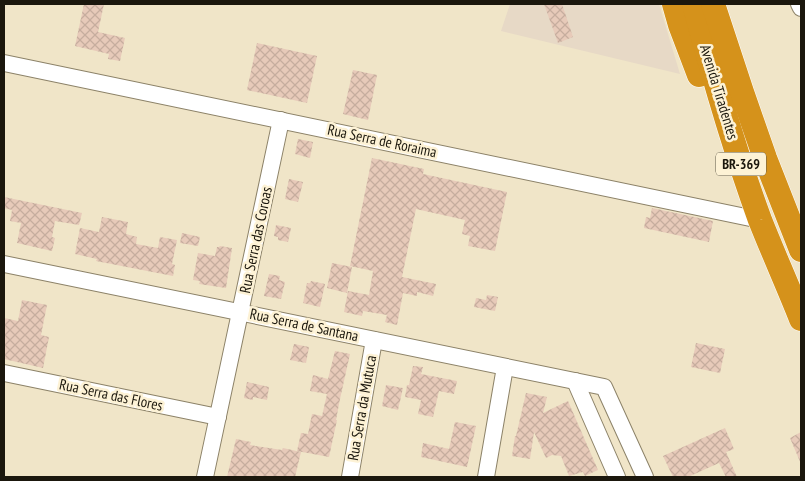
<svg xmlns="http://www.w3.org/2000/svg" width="805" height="481" font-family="'PT Sans Narrow',sans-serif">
	<defs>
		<pattern id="building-cross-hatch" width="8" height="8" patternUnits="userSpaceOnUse" patternTransform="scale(1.25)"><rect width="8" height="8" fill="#e7cab9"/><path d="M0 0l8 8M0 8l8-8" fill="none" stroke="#c6ad9e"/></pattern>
	</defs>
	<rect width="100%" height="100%" fill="#f0e5c8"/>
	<path fill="#e7d9c6" d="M510 4H659L680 74 501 31Z"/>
	<g fill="url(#building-cross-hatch)">
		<path d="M84 4H104L98 32 125 38 120 61 108 59 109 54 75 46Z"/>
		<path d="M544 4H562L573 37 558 43Z"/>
		<path d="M257 43 317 56 307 103 247 90Z"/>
		<path d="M353 70 377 75 368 120 343 114Z"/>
		<path d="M298 139 313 142 310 158 295 154Z"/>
		<path d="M372 158 424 169 423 174 507 192 495 251 468 246 470 236 462 234 465 220 416 209 402 277 436 284 433 296 417 292V296L403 293 397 325 385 322 387 315 363 311 362 316 344 312 348 291 369 295 373 271 350 266Z"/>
		<path d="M289 179 303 182 298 202 285 199Z"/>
		<path d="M4 197 82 213 79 225 55 221 52 237 55 238 52 251 17 243 21 223 10 221 12 210 4 208Z"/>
		<path d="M652 208 713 221 709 242 644 228 646 217 650 218Z"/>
		<path d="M102 217 128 222 126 234 137 237 136 244 158 248 160 237 177 240 172 264 175 265 173 276 96 261 97 259 75 254 80 228 99 232Z"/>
		<path d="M276 225 291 228 288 242 278 240V237L274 236Z"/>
		<path d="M182 233 200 237 198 246 180 243Z"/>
		<path d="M220 246 232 248 226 288 199 284 200 281 193 280 198 253 215 256 217 247H219Z"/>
		<path d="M332 263 352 267 347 293 327 288Z"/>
		<path d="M269 274 280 276 279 280 285 282 281 299 264 296Z"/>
		<path d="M311 281 325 284 320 307 303 303 307 283H310Z"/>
		<path d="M487 295 498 297 495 311 474 307 476 298 486 300Z"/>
		<path d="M22 300 47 305 41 335 49 337 43 368 4 359V318L18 321Z"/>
		<path d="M696 343 725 349 720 373 691 367Z"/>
		<path d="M294 344 309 347 306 363 290 360Z"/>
		<path d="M335 351 350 354 340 399 336 420H337L329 457 297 451 301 433 308 434 312 414 322 416 327 394 310 391 313 375 328 379Z"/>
		<path d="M413 366 423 367 421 374 457 381 454 394 439 391 433 417 418 414 421 400 405 397 407 385H409Z"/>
		<path d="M247 382 269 387 267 400 253 397V400L244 398Z"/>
		<path d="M386 385 403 388 398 410 382 406Z"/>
		<path d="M526 393 547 397 543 413 568 401 598 470 585 476 583 472 569 476 561 456 552 455 546 458 534 432 530 459 512 456 515 436H516Z"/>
		<path d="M455 422 476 426 467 467 421 457 423 443 449 449Z"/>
		<path d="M725 428 734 449 726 452 737 477H726L719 463 688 477H673L663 456Z"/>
		<path d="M801 432V464L790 438Z"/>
		<path d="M236 439 251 442 250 445 282 450 283 448 301 452 295 477H227Z"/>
	</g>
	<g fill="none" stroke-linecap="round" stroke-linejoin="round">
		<g stroke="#8c8268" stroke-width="18">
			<g id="minor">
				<path d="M799 4 801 8"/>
				<path d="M4 63 760 220"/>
				<path d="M4 264 604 387 645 477"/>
				<path d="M4 373 218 417"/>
				<path d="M575 381 617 477"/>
				<path d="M205 477 281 120"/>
				<path d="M350 477 374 340"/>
				<path d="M486 477 505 367"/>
			</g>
		</g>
		<g stroke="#fff" stroke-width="25">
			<g id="highway">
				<path d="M674 4 680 25 699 75"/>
				<path d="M694 4C713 76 734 149 760 220 773 253 788 286 801 319"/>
				<path d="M713 4 742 92 765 158 801 250"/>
			</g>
		</g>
		<use href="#minor" stroke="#fff" stroke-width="16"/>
		<use href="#highway" stroke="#d5921b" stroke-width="24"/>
	</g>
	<g text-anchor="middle" stroke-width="5" stroke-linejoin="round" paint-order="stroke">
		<rect fill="#fdf2d5" stroke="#5f5949" stroke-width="1" x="716" y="152.5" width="50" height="23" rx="4"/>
		<g font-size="14" font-weight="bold" fill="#1b170d">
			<text x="741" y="169">BR-369</text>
		</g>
		<g font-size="15" fill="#1b170d" stroke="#fdf2d5">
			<text transform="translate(719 92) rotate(73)" y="5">Avenida Tiradentes</text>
			<text transform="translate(382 141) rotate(12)" y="5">Rua Serra de Roraima</text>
			<text transform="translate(256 240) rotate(-78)" y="5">Rua Serra das Coroas</text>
			<text transform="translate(304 325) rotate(12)" y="5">Rua Serra de Santana</text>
			<text transform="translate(111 395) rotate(12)" y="5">Rua Serra das Flores</text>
			<text transform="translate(362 408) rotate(-80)" y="5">Rua Serra da Mutuca</text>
		</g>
	</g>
	<rect width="805" height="481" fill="none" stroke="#1b170d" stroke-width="10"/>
</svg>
